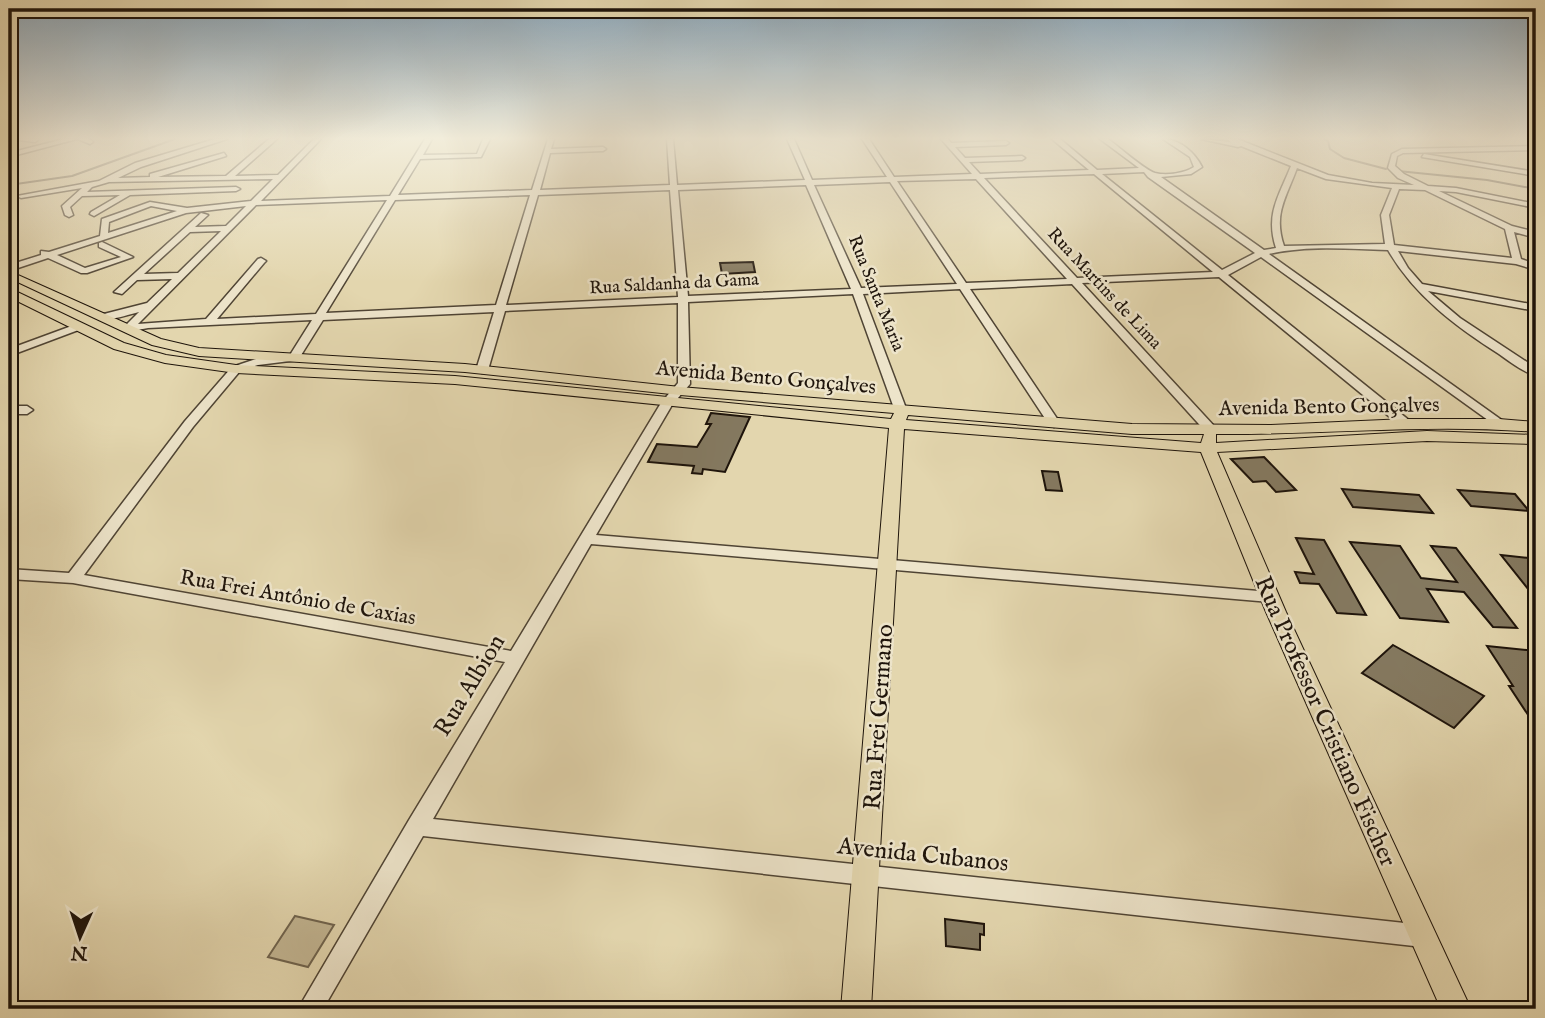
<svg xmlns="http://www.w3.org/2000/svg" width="1545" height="1018" font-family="'IM FELL English',serif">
	<rect width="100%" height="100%" fill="#e3d6ae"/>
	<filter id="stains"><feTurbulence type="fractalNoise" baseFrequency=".00286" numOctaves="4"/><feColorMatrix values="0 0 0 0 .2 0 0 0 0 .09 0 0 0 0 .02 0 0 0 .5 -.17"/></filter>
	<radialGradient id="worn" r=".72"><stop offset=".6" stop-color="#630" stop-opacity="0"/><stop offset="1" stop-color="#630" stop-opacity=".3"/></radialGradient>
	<path fill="#c2b592" stroke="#70644e" stroke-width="2" d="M295 916 334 925 308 967 268 957Z"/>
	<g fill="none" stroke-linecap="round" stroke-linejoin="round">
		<g stroke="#6c614c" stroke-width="2">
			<path d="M1324 139 1328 141 1330 149 1344 158 1386 169"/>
			<path d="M1398 171 1487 180 1536 189"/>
			<path d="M9 185 72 176 175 139"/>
		</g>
	</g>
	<g fill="#847960" stroke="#1e140b" stroke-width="2">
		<path d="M753 262 755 272 722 274 720 263Z"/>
		<path d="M711 413 750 417 725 472 703 469 702 474 692 473 694 466 648 462 657 444 697 447 711 424H706Z"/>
		<path d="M1264 457 1296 490 1276 492 1266 481 1253 482 1231 459Z"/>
		<path d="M1042 471 1058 472 1062 491 1046 490Z"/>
		<path d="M1342 489 1419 495 1433 513 1353 507Z"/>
		<path d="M1458 490 1515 494 1529 511 1471 506Z"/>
		<path d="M1296 538 1324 540 1366 615 1337 613 1319 584 1300 583 1295 572 1314 574Z"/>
		<path d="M1350 542 1400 546 1421 578 1457 582 1431 546 1456 548 1517 628 1493 627 1464 592 1427 589 1448 622 1400 618Z"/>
		<path d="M1501 555 1529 558 1536 566V599Z"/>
		<path d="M1393 645 1484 696 1454 728 1362 673Z"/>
		<path d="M1487 646 1536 651V727L1509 686H1513Z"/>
		<path d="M945 919 984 924V935L980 934V950L946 946Z"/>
	</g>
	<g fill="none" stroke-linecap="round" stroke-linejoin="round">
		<g stroke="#4f4434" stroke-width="3">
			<g id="minor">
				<path d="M10 139H38V140L35 142Z"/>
				<path d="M64 139H77L9 157V153Z"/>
				<path d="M78 139H89L93 142 90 144Z"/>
				<path d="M215 139H227L141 167 118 178 150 177V174L224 153 226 156 158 177 226 176 269 139H277L235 176 278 175 314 139H321L261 201 390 196 425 139H432L423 155 477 154 483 139H490L481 157 420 159 398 195 532 190 548 139H554L551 149 603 147 606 149 603 151 550 153 540 190 670 185 667 139H673L677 185 805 180 787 139H794L812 180 887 177 862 139H869L894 177 972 174 941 139H948L951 143 1006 141 1009 143 1006 145 955 147 965 158 1022 156 1025 158 1022 160 969 162 980 174 1089 170 1052 139H1060L1097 170 1139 168 1100 139H1108C1119 147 1145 170 1155 173 1167 176 1185 173 1194 167L1190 157 1163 139C1180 139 1195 153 1202 167L1191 174 1161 177 1264 250 1276 248C1265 214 1279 196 1291 166L1241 146 1238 147 1201 139 1231 142 1227 139H1237L1328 175 1372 183 1414 185 1398 178 1388 168 1392 154 1402 149 1536 146V150L1403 153 1397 156 1395 166 1404 174 1428 186 1456 188 1536 204V208L1456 192 1439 191 1512 226 1536 232V238L1514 232 1521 259 1536 264V270L1516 264 1398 251 1408 268 1422 284 1536 305V311L1428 291 1460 318 1536 368V376C1523 372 1510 362 1499 354 1455 326 1414 295 1388 250 1350 249 1307 245 1269 254L1503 421 1505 424 1499 428 1261 257 1228 275 1410 421 1412 424 1410 427H1402L1219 277 1082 283 1215 427 1217 430 1215 433H1207L1072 284 970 289 1060 423 1054 427 1048 423 960 289 863 294 907 411 901 415 895 411 853 294 688 302 690 384 672 405 596 535 1270 592 1276 593 1278 597 1276 601 1270 602 591 544 433 819 1423 925 1431 928 1434 936 1431 944 1423 947 423 836 323 1009H298L409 820 505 662 73 583 9 579V569L69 573 185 421 232 367 256 359 290 355 312 320 148 328 127 332 122 329 139 312C126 315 108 323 96 316L147 303 172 279 137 280 122 294 114 292 201 213 208 215 195 227 226 226 246 206 186 213 57 255 85 268 121 257 99 247V243L102 242 133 257 87 273H81L48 258 9 271V265L41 255V251L49 252 100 236 102 219 150 202 187 208 251 201 273 179 109 182 92 187 87 192 236 187 240 189 236 191 130 195 94 216 90 214 91 212 120 195 82 196 70 207 73 215 69 217 65 215 62 206 82 188 21 198 17 196 99 181 135 163ZM1297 168 1326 179 1392 188 1381 215 1385 244 1284 246C1273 214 1286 198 1297 168ZM1144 172 1148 177 1255 253 1222 270 1102 174ZM1094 174 1213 272 1077 278 984 178ZM976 179 1067 279 966 283 897 181ZM890 182 957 284 861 288 814 185ZM806 185 851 289 688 296 678 190ZM1399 189 1425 190 1505 229 1512 258 1394 245 1389 215ZM670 190 678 297 506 305 538 195ZM530 195 496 305 326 313 395 200ZM387 200 316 314 217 319 264 263 266 261 261 258 258 259 206 319 138 324 256 205ZM151 206 177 211 108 233 109 222ZM221 231 178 273 144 274 190 232ZM678 303V383L661 403 511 651 84 575 193 427 240 371 258 365 298 360 323 320 494 312 476 370 482 373 488 370 505 311Z"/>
				<path d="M1424 154 1536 172V176L1422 157Z"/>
				<path d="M77 324 82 327 81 329 9 356V349Z"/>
				<path d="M9 406H27L33 410 27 414H9Z"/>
			</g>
		</g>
		<g stroke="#1e140b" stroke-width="2">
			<path id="major" d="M9 271 161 339 199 348 465 364 680 387 1132 424 1271 425 1406 419H1499L1536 422V432C1429 423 1323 435 1216 434V443L1427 431 1536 435V443L1533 444 1427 441 1217 452 1286 612 1471 1009H1441L1266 612 1201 452 904 429 871 1009H841L889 428 455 384 236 373 165 363 114 349 9 297V288L124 343 166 355 236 365 455 376 891 419 894 413 680 395 465 372 199 356 152 345 9 278ZM908 415 1132 434H1204L1201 443 906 420Z"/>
		</g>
		<use href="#minor" fill="#ede4ca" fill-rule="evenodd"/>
		<use href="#major" fill="#e3d6ae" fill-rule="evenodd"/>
	</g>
	<linearGradient id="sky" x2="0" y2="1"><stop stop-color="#8ba7bb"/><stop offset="0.49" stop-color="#f2eddb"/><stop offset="1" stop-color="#f2eddb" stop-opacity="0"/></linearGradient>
	<rect width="1545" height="282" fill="url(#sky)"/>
	<g text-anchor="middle" stroke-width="5" stroke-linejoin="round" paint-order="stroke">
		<g font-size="18" fill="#1e140b" stroke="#ede4ca">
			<text transform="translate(674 283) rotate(-3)" y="6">Rua Saldanha da Gama</text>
			<text transform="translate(1105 288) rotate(47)" y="6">Rua Martins de Lima</text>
			<text transform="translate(877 293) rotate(68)" y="6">Rua Santa Maria</text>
		</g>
		<g font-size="21" fill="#1e140b" stroke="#ede4ca">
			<text transform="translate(766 377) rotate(5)" y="7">Avenida Bento Gonçalves</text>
			<text transform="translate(1329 406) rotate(-1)" y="7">Avenida Bento Gonçalves</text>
			<text transform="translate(298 597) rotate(10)" y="7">Rua Frei Antônio de Caxias</text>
		</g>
		<g font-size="24" fill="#1e140b" stroke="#ede4ca">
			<text transform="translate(469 685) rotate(-59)" y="8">Rua Albion</text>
			<text transform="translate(878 717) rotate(-86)" y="8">Rua Frei Germano</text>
			<text transform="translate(1326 721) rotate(66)" y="8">Rua Professor Cristiano Fischer</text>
			<text transform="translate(923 854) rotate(6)" y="8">Avenida Cubanos</text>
		</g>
	</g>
	<rect width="1545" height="1018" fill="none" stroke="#e3d6ae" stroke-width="35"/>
	<rect x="10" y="10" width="1524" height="997" fill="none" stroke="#1e140b" stroke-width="3.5"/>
	<rect x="18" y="18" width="1510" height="983" fill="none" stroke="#1e140b" stroke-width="2"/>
	<g transform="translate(80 937) rotate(183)" stroke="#ede4ca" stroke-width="5" paint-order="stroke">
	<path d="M0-5L12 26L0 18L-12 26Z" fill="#1e140b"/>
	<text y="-10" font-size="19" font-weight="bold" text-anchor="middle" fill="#1e140b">N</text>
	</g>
	<rect width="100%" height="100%" filter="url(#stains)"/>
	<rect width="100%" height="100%" fill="url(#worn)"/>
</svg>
